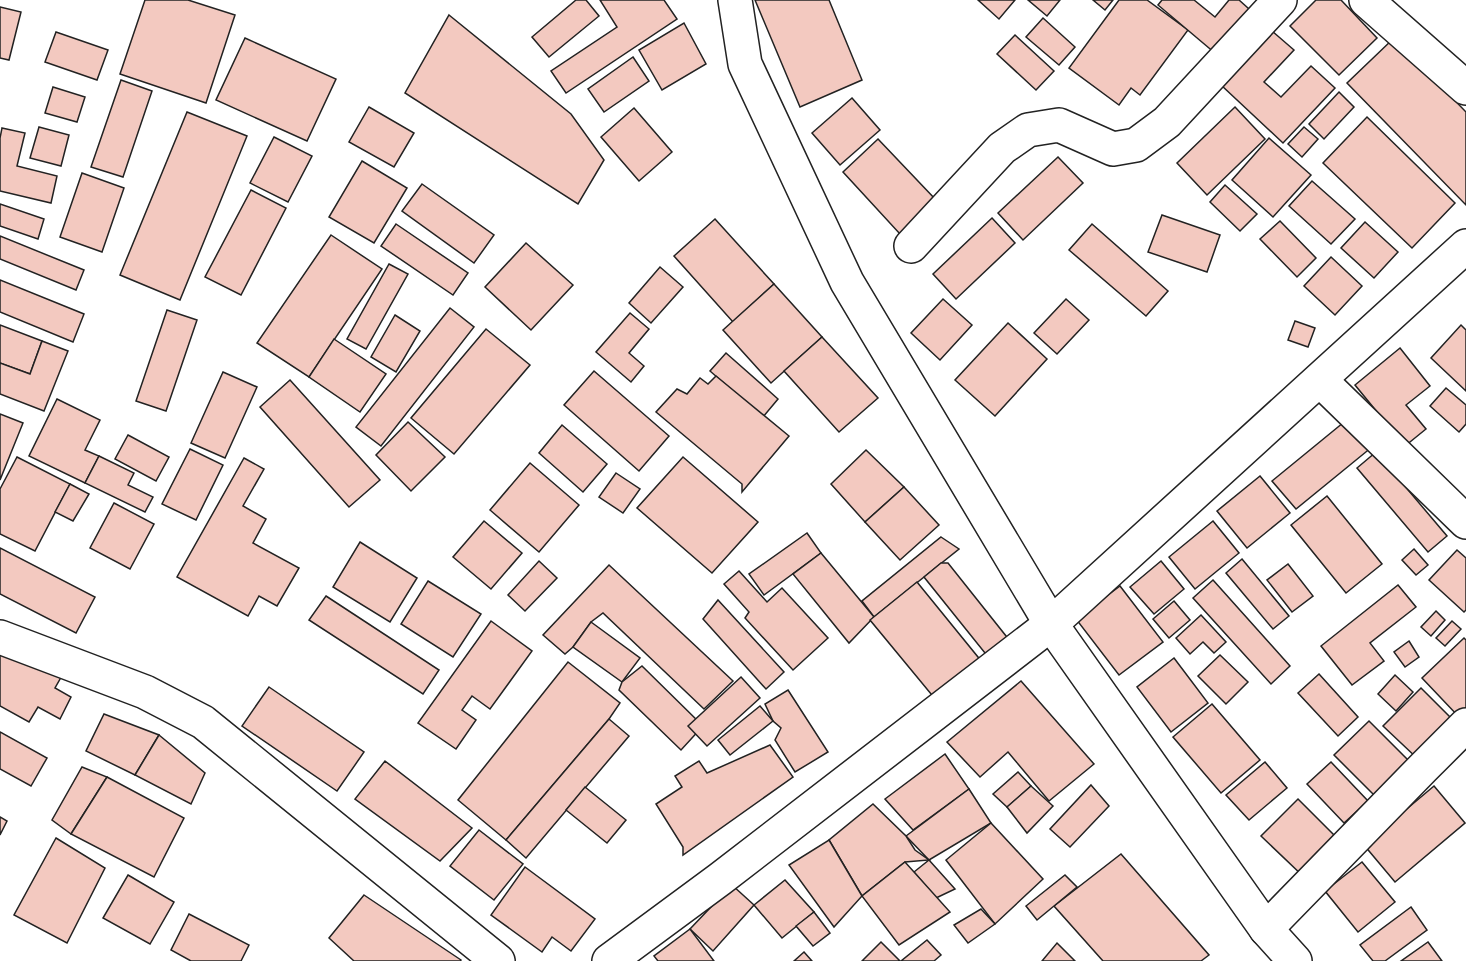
<svg xmlns="http://www.w3.org/2000/svg" width="1466" height="961" font-family="'Source Sans 3',sans-serif">
	<rect width="100%" height="100%" fill="#fff"/>
	<g fill="#f3c9c0" stroke="#222" stroke-width="1.5">
		<path d="M145 0H188L235 15 206 103 120 74Z"/>
		<path d="M576 0H586L599 16 549 57 532 37Z"/>
		<path d="M600 0H664L677 19 566 93 551 71 617 27Z"/>
		<path d="M755 0H829L862 80 800 107Z"/>
		<path d="M978 0H1015L999 19Z"/>
		<path d="M1028 0H1060L1047 16Z"/>
		<path d="M1093 0H1113L1105 10Z"/>
		<path d="M1119 0H1147L1188 30 1140 95 1131 88 1119 105 1069 68Z"/>
		<path d="M1162 0H1194L1215 17 1229 0H1239L1258 17 1222 59 1158 5Z"/>
		<path d="M1316 0H1341L1377 38 1339 75 1290 26Z"/>
		<path d="M0 7 21 12 9 60 0 58Z"/>
		<path d="M449 15 571 114 604 160 578 204 405 93Z"/>
		<path d="M1043 18 1075 47 1059 65 1026 37Z"/>
		<path d="M684 23 706 64 662 90 639 50Z"/>
		<path d="M1272 31 1294 50 1264 82 1281 97 1311 66 1335 88 1283 143 1221 85Z"/>
		<path d="M56 32 108 50 97 80 45 62Z"/>
		<path d="M1015 35 1054 71 1036 90 997 54Z"/>
		<path d="M245 38 336 79 307 141 216 100Z"/>
		<path d="M1394 38 1466 112V205L1347 83Z"/>
		<path d="M633 57 649 81 604 112 588 89Z"/>
		<path d="M121 80 152 91 123 177 91 167Z"/>
		<path d="M53 87 85 97 77 122 45 113Z"/>
		<path d="M1339 92 1354 107 1324 139 1309 124Z"/>
		<path d="M852 98 880 130 840 165 812 133Z"/>
		<path d="M369 107 414 133 394 167 349 142Z"/>
		<path d="M1235 107 1265 139 1207 195 1177 163Z"/>
		<path d="M634 108 672 152 639 181 601 137Z"/>
		<path d="M187 112 247 136 180 300 120 275Z"/>
		<path d="M1367 117 1455 203 1412 248 1323 163Z"/>
		<path d="M39 127 69 135 61 166 30 158Z"/>
		<path d="M1304 127 1318 139 1302 157 1288 144Z"/>
		<path d="M2 128 25 133 17 166 57 176 51 203 0 191V138Z"/>
		<path d="M274 137 312 156 288 202 250 183Z"/>
		<path d="M1269 138 1311 175 1273 217 1232 180Z"/>
		<path d="M878 139 936 200 900 234 843 172Z"/>
		<path d="M1058 157 1083 183 1023 240 998 213Z"/>
		<path d="M362 161 407 188 374 243 329 217Z"/>
		<path d="M82 173 124 188 102 252 60 237Z"/>
		<path d="M1312 181 1355 219 1331 244 1289 206Z"/>
		<path d="M422 184 494 235 474 263 402 211Z"/>
		<path d="M1225 185 1257 214 1240 231 1210 202Z"/>
		<path d="M251 190 286 208 241 295 205 277Z"/>
		<path d="M0 204 44 219 38 239 0 226Z"/>
		<path d="M1162 215 1220 235 1207 272 1148 252Z"/>
		<path d="M992 218 1015 243 956 299 933 274Z"/>
		<path d="M715 219 774 284 733 322 674 256Z"/>
		<path d="M1280 221 1316 258 1297 277 1260 239Z"/>
		<path d="M1365 222 1398 252 1374 278 1341 248Z"/>
		<path d="M396 224 468 273 453 295 381 246Z"/>
		<path d="M1092 224 1168 291 1146 316 1069 250Z"/>
		<path d="M331 235 382 269 309 377 257 343Z"/>
		<path d="M0 236 84 270 76 290 0 259Z"/>
		<path d="M526 243 573 285 531 330 485 287Z"/>
		<path d="M1331 257 1362 286 1335 315 1304 286Z"/>
		<path d="M389 264 408 274 366 349 347 339Z"/>
		<path d="M660 267 683 287 651 323 629 303Z"/>
		<path d="M0 280 84 314 73 342 0 312Z"/>
		<path d="M774 284 822 337 771 383 723 330Z"/>
		<path d="M943 299 972 325 940 360 911 333Z"/>
		<path d="M1066 299 1089 320 1057 354 1034 333Z"/>
		<path d="M450 308 474 327 381 446 356 427Z"/>
		<path d="M167 310 197 320 166 411 136 401Z"/>
		<path d="M630 313 649 329 629 353 644 366 631 382 596 352Z"/>
		<path d="M395 315 420 331 396 372 371 357Z"/>
		<path d="M1295 321 1315 328 1308 347 1288 340Z"/>
		<path d="M1008 323 1047 359 995 416 955 380Z"/>
		<path d="M0 325 42 341 30 374 0 363Z"/>
		<path d="M1461 325 1466 330V391L1431 358Z"/>
		<path d="M486 329 530 365 454 454 411 418Z"/>
		<path d="M822 337 878 398 839 432 784 371Z"/>
		<path d="M334 339 386 374 360 412 309 377Z"/>
		<path d="M42 341 68 351 44 411 0 394V363L30 374Z"/>
		<path d="M1400 348 1430 386 1406 405 1426 429 1405 446 1355 385Z"/>
		<path d="M726 353 778 399 763 417 710 371Z"/>
		<path d="M594 371 669 436 639 471 564 405Z"/>
		<path d="M223 372 257 387 225 458 191 443Z"/>
		<path d="M716 376 789 436 742 492V484L656 412 677 389 687 394 700 378 708 384Z"/>
		<path d="M290 380 380 480 349 507 260 407Z"/>
		<path d="M1446 388 1466 405V424L1459 432 1430 406Z"/>
		<path d="M57 399 100 420 85 450 99 456 85 483 29 456Z"/>
		<path d="M0 414 23 423 0 480Z"/>
		<path d="M1349 418 1372 447 1296 509 1272 481Z"/>
		<path d="M408 422 445 457 411 491 376 455Z"/>
		<path d="M562 425 607 464 583 492 539 453Z"/>
		<path d="M128 435 169 457 156 481 115 459Z"/>
		<path d="M190 449 223 465 196 520 162 504Z"/>
		<path d="M866 450 904 487 865 522 831 484Z"/>
		<path d="M1376 452 1447 536 1428 552 1357 468Z"/>
		<path d="M99 456 134 473 128 485 153 497 145 512 85 483Z"/>
		<path d="M17 457 70 484 35 551 0 534V489Z"/>
		<path d="M683 457 758 522 712 573 637 508Z"/>
		<path d="M244 458 264 469 243 506 266 519 253 543 299 568 277 606 259 596 248 616 177 577Z"/>
		<path d="M530 463 579 505 539 552 490 510Z"/>
		<path d="M616 473 640 489 623 513 599 497Z"/>
		<path d="M1260 476 1290 513 1247 548 1217 511Z"/>
		<path d="M70 484 89 494 73 521 55 512Z"/>
		<path d="M904 487 939 525 900 560 865 522Z"/>
		<path d="M1327 496 1382 564 1346 593 1291 525Z"/>
		<path d="M114 503 154 524 130 569 90 548Z"/>
		<path d="M484 521 522 553 491 589 453 557Z"/>
		<path d="M1213 521 1239 553 1195 589 1169 557Z"/>
		<path d="M807 533 821 553 764 595 749 574Z"/>
		<path d="M941 537 959 549 874 617 862 601Z"/>
		<path d="M360 542 417 578 390 622 333 587Z"/>
		<path d="M0 548 95 597 76 633 0 594Z"/>
		<path d="M1414 549 1428 565 1416 575 1402 560Z"/>
		<path d="M1457 550 1466 558V610L1464 612 1429 580Z"/>
		<path d="M821 553 874 617 849 643 793 574Z"/>
		<path d="M1242 559 1289 616 1273 629 1226 573Z"/>
		<path d="M539 561 557 578 525 611 508 595Z"/>
		<path d="M1161 561 1184 589 1154 614 1130 587Z"/>
		<path d="M941 563H948L1010 641 989 658 924 577Z"/>
		<path d="M1288 564 1313 596 1292 612 1267 580Z"/>
		<path d="M609 565 733 681 704 709 603 613 591 622 573 647 565 654 543 635Z"/>
		<path d="M739 571 767 602 782 588 828 638 793 670 745 618 749 612 724 584Z"/>
		<path d="M1213 580 1290 666 1271 684 1193 598Z"/>
		<path d="M428 581 481 614 453 657 401 624Z"/>
		<path d="M917 582 982 662 936 700 870 620Z"/>
		<path d="M1398 585 1416 607 1370 643 1384 661 1352 685 1321 646Z"/>
		<path d="M1120 586 1163 642 1119 675 1076 619Z"/>
		<path d="M326 596 439 670 423 694 309 620Z"/>
		<path d="M718 600 784 672 766 689 703 619Z"/>
		<path d="M1174 601 1190 620 1169 638 1153 619Z"/>
		<path d="M1436 611 1445 620 1431 636 1421 627Z"/>
		<path d="M1201 615 1226 642 1214 653 1203 642 1190 654 1176 638Z"/>
		<path d="M491 621 532 651 490 709 472 696 462 710 476 720 456 749 418 723Z"/>
		<path d="M1452 621 1461 629 1445 646 1436 638Z"/>
		<path d="M591 622 640 658 622 682 573 647Z"/>
		<path d="M0 637 64 672 55 688 71 697 60 719 38 707 29 722 0 706Z"/>
		<path d="M1464 638 1466 640V710L1459 717 1422 678Z"/>
		<path d="M1409 641 1419 657 1405 667 1394 652Z"/>
		<path d="M1220 655 1248 682 1226 704 1198 676Z"/>
		<path d="M1174 658 1208 703 1171 732 1137 687Z"/>
		<path d="M568 662 620 703 609 719 506 840 458 800Z"/>
		<path d="M642 666 703 726 681 750 619 690 622 682Z"/>
		<path d="M1319 674 1358 717 1338 736 1298 693Z"/>
		<path d="M1395 675 1413 692 1396 711 1378 694Z"/>
		<path d="M741 677 760 698 707 746 688 726Z"/>
		<path d="M1021 681 1094 764 1049 801 1008 752 980 777 947 742Z"/>
		<path d="M269 687 364 752 337 791 242 726Z"/>
		<path d="M1421 688 1456 723 1419 760 1383 726Z"/>
		<path d="M788 690 828 752 795 772 775 740 781 728 773 721 765 704Z"/>
		<path d="M1212 704 1260 760 1221 793 1173 737Z"/>
		<path d="M760 706 773 721 730 755 718 740Z"/>
		<path d="M104 714 159 735 135 775 86 751Z"/>
		<path d="M609 719 629 736 526 858 506 840Z"/>
		<path d="M1369 721 1408 760 1374 795 1334 755Z"/>
		<path d="M0 732 47 758 31 786 0 769Z"/>
		<path d="M159 735 205 773 191 804 135 775Z"/>
		<path d="M770 745 793 777 683 855V847L656 804 682 787 675 776 699 761 707 773Z"/>
		<path d="M945 754 969 789 913 830 885 799Z"/>
		<path d="M385 761 472 828 440 861 355 799Z"/>
		<path d="M1265 762 1287 788 1249 820 1226 795Z"/>
		<path d="M1331 762 1368 801 1344 823 1307 784Z"/>
		<path d="M82 767 107 777 71 834 52 820Z"/>
		<path d="M1018 772 1031 786 1007 807 993 794Z"/>
		<path d="M107 777 184 818 154 877 71 834Z"/>
		<path d="M1091 785 1109 806 1070 847 1050 829Z"/>
		<path d="M1031 786 1053 806 1027 833 1007 807Z"/>
		<path d="M1434 786 1465 823 1395 882 1364 845Z"/>
		<path d="M585 787 626 820 607 843 566 810Z"/>
		<path d="M969 789 991 823 929 860 906 836Z"/>
		<path d="M1298 799 1341 842 1305 878 1261 836Z"/>
		<path d="M873 804 906 836 915 850 929 860 905 862 862 896 829 840Z"/>
		<path d="M0 817 7 821 0 835Z"/>
		<path d="M991 823 1043 879 995 924 946 860Z"/>
		<path d="M479 830 523 864 494 900 450 866Z"/>
		<path d="M56 838 105 868 67 943 14 915Z"/>
		<path d="M829 840 862 896 834 927 789 865Z"/>
		<path d="M1121 854 1209 955 1201 961H1103L1054 906Z"/>
		<path d="M929 860 955 889 936 898 914 872Z"/>
		<path d="M905 862 950 912 899 945 862 896Z"/>
		<path d="M1362 862 1395 902 1358 932 1325 891Z"/>
		<path d="M525 867 595 919 571 951 552 937 542 952 491 915Z"/>
		<path d="M128 875 174 902 150 944 103 918Z"/>
		<path d="M1065 875 1077 887 1037 920 1026 906Z"/>
		<path d="M785 880 814 912 782 938 754 905Z"/>
		<path d="M732 885 754 905 713 951 690 929Z"/>
		<path d="M364 895 461 960 460 961H354L329 938Z"/>
		<path d="M1411 907 1427 930 1385 961H1373L1360 945Z"/>
		<path d="M981 909 995 924 968 943 954 925Z"/>
		<path d="M814 912 830 933 813 946 796 926Z"/>
		<path d="M189 914 249 945 241 961H191L171 950Z"/>
		<path d="M690 929 714 961H658L654 956Z"/>
		<path d="M927 940 941 955 934 961H901Z"/>
		<path d="M881 942 900 961H862Z"/>
		<path d="M1428 942 1442 961H1401Z"/>
		<path d="M1057 943 1075 961H1042Z"/>
		<path d="M804 952 812 961H794Z"/>
	</g>
	<g fill="none" stroke-linecap="round" stroke-linejoin="round">
		<g stroke="#222" stroke-width="36">
			<g id="street">
				<path d="M735 0 745 64 847 282 1051 624 1266 929 1295 961"/>
				<path d="M1366 0 1466 88"/>
				<path d="M911 246 1002 148 1028 130 1059 125 1113 149 1136 145 1167 122 1280 0"/>
				<path d="M1320 380 1466 522"/>
				<path d="M0 637 145 692 203 722 498 961"/>
				<path d="M1266 929 1423 768 1466 725"/>
				<path d="M609 961 720 879 1051 624 1466 246"/>
			</g>
		</g>
		<use href="#street" stroke="#fff" stroke-width="33"/>
	</g>
</svg>
